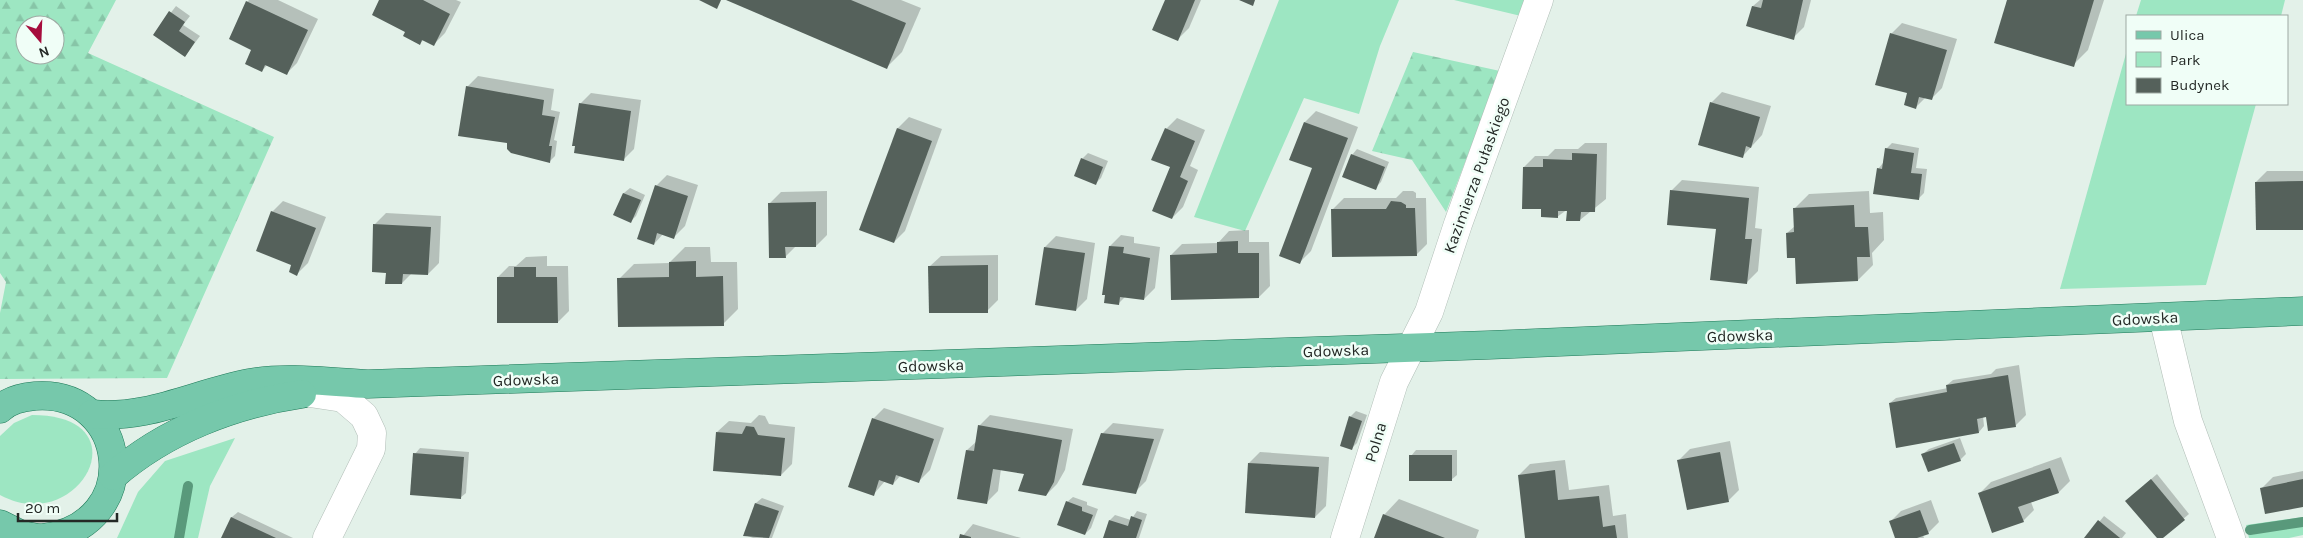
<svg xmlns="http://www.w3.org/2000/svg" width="2303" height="538" font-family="Karla,sans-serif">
	<defs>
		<pattern id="forest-firs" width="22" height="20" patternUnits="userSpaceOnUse" patternTransform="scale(1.25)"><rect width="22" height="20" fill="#9de6c2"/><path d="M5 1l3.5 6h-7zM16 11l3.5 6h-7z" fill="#87c5a7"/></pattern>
	</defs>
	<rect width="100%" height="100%" fill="#e3f1e9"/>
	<g fill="#9de6c2">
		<path d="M1279 0H1399L1380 46 1359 114 1304 98 1245 231 1194 217Z"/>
		<path d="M1454 0H1527L1521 16Z"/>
		<path d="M2141 0H2285L2281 16H2136Z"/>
		<path d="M2127 50V104H2256L2206 285 2060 289Z"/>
		<path d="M32 415C145 415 79 538 0 495V436L14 423Z"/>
		<path d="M235 438 210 486 198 538H117L138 492 165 461Z"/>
		<path d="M2303 517V535L2289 538H2249L2246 525Z"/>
	</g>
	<g fill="url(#forest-firs)" fill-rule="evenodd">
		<path d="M0 0H116L88 53 274 137 167 378 0 379V313L6 282 0 273ZM25 25H55V55H25Z"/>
		<path d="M1413 52 1500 71 1446 212 1412 160 1372 151Z"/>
	</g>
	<g fill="#0003">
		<path d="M249 0H278L318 19 297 63 286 74 267 65 262 71 253 49 247 2Z"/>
		<path d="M381 0H456L461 2 445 33 434 44 424 39 420 44Z"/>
		<path d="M729 0H901L921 8 902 52 887 67Z"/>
		<path d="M1166 0H1201L1189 28 1178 39Z"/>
		<path d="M1760 0H1811L1804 27 1793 38 1748 25 1753 6Z"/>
		<path d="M2008 0H2104L2088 50 2073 65Z"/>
		<path d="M176 6 190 16 183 25 200 36 185 56 154 35Z"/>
		<path d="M1902 23 1957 39 1942 88 1931 99 1926 97 1916 107 1909 93 1891 34Z"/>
		<path d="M478 76 554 89 551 110 560 112 554 140 557 141 555 156 549 162 509 142 467 87Z"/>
		<path d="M1722 92 1771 106 1762 135 1742 157 1711 103Z"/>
		<path d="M591 93 641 100 634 149 623 160 576 145 580 104Z"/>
		<path d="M1316 111 1358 127 1311 251 1300 262 1314 167 1305 122Z"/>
		<path d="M909 117 942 129 905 231 894 242 898 128Z"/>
		<path d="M1177 118 1205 130 1190 166 1198 170 1183 207 1172 218 1171 167 1166 129Z"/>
		<path d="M1585 143H1607L1606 199 1580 220 1568 209 1557 217 1542 208 1524 167 1535 156H1548L1555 149H1578Z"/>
		<path d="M1892 143 1919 148 1916 168 1927 169 1924 193 1918 199 1878 169 1883 163 1886 149Z"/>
		<path d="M1357 149 1389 162 1381 182 1375 188 1352 155Z"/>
		<path d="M1088 153 1108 161 1101 178 1095 184 1082 159Z"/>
		<path d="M2267 171H2303V228L2256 182Z"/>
		<path d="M667 175 698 185 685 226 674 237 663 234 654 244 656 186Z"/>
		<path d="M1682 180 1759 187 1755 228 1762 229 1758 271 1747 282 1717 228 1671 191Z"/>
		<path d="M630 188 645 195 636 216 631 221 615 214 624 193Z"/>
		<path d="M827 191V235L816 246H796L785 257 770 203 781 192Z"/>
		<path d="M1403 191H1413L1416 193V198H1426L1427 244 1416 255 1333 209 1344 198H1396Z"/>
		<path d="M1869 191 1870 213 1883 212 1884 240 1872 253 1873 265 1858 280 1796 257 1787 233 1795 226 1794 209 1809 194Z"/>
		<path d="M283 201 326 217 308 263 297 274 272 212Z"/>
		<path d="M386 213 441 216 439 263 428 274 412 273 402 283 387 272 374 271 375 224Z"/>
		<path d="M1249 230V242H1269L1270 286 1259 297 1171 255 1182 244 1218 243 1229 231Z"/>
		<path d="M1121 235 1134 237V243L1160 247 1155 288 1144 299 1126 296 1118 304 1110 246Z"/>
		<path d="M1056 236 1095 243 1087 299 1076 310 1045 247Z"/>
		<path d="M685 247H710L711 262H737L738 309 723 324 619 279 634 264 669 263Z"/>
		<path d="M998 255V300L987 311 929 267 941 256Z"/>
		<path d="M547 256V266H568L569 311 558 322 498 277 509 266H516L526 257Z"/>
		<path d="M2019 365 2026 415 2015 426 1983 416 1984 426 1979 432 1897 447 1890 403 1896 398 1948 388 1947 385 1953 380 1991 374 1996 369Z"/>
		<path d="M884 408 944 428 930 470 919 481 901 475 893 484 885 481 873 495V419Z"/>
		<path d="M1356 411 1367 415 1357 443 1351 449 1350 417Z"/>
		<path d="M759 415 765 416 769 424 795 427 792 464 781 475 717 432 729 421 751 423Z"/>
		<path d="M990 415 1073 429 1065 470 1057 484 1046 495 1026 473 1001 469 998 491 986 503 967 450 977 441 979 426Z"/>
		<path d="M1113 423 1164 429 1146 481 1135 492 1102 434Z"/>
		<path d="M1960 438 1966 454 1960 460 1923 454 1929 449Z"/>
		<path d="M1730 441 1739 490 1728 501 1679 460 1690 449Z"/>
		<path d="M420 448 469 452 466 493 460 498 415 454Z"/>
		<path d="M1416 450H1457V475L1451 480 1411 456Z"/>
		<path d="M1260 452 1329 457 1326 506 1315 517 1249 463Z"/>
		<path d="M2061 457 2070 481 2059 492 2031 502 2034 510 2023 521 1980 493 1991 482Z"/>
		<path d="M1565 460 1569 490 1609 485 1613 516 1626 514 1628 538H1526L1519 475 1530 464Z"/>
		<path d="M2303 471V505L2262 488 2273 477Z"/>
		<path d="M2157 474 2189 514 2161 538H2158L2133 495Z"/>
		<path d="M1073 497 1087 502V505L1098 509 1091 528 1085 534 1067 502Z"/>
		<path d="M762 498 784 506 772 538H753L745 535 756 503Z"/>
		<path d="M1399 499 1479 530 1476 538H1375L1384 515Z"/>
		<path d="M1931 500 1939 522 1928 533 1923 535 1924 538H1896L1890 522 1901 511Z"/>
		<path d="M1137 511 1147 514 1139 538H1104L1110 520 1115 515 1131 520Z"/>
		<path d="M238 512 293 538H222L232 517Z"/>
		<path d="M2104 516 2126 533 2122 538H2086Z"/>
		<path d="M973 524 1021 538H961Z"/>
	</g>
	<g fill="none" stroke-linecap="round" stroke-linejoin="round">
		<g stroke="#59997b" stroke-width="10">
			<path d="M2250 530 2303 522"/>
			<path d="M179 538 188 486"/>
		</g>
	</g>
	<g fill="#55615b">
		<path d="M379 0H423L450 14 434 46 422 40 420 45 403 36 405 32 372 15Z"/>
		<path d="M699 0H721L717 9Z"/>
		<path d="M726 0H851L906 23 887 69Z"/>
		<path d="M1165 0H1195L1178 41 1152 30Z"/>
		<path d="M1239 0H1255L1253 6Z"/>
		<path d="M1763 0H1803L1794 40 1746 26 1752 6 1761 8Z"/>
		<path d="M2007 0H2094L2074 67 1994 43Z"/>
		<path d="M246 1 308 30 287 75 265 65 262 72 245 64 251 50 229 39Z"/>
		<path d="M169 11 185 22 179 31 195 42 185 57 153 35Z"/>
		<path d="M1890 33 1947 50 1932 100 1919 97 1916 109 1904 105 1907 93 1875 85Z"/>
		<path d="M466 86 544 100 542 115 555 117 549 146H552L550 163 511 153 507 149V143L458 136Z"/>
		<path d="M1710 102 1760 117 1751 148 1746 146 1743 158 1698 145Z"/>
		<path d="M579 103 631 111 624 161 574 153 575 146H572Z"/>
		<path d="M1304 122 1348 138 1300 264 1279 256 1312 168 1289 160Z"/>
		<path d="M897 128 932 141 894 243 859 230Z"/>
		<path d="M1165 128 1195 141 1180 177 1188 181 1172 219 1152 211 1170 167 1151 160Z"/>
		<path d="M1885 148 1914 153 1911 173 1922 174 1919 200 1873 194 1877 168 1882 169Z"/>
		<path d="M1572 153 1597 154 1595 212H1581L1580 221H1566L1567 211H1558V218L1541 217V209H1522L1523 167H1543V159L1572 160Z"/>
		<path d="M1351 154 1385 167 1376 190 1342 177Z"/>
		<path d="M1081 158 1103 167 1096 185 1074 176Z"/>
		<path d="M2303 181V230H2256L2255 182Z"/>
		<path d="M655 185 688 196 674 239 657 233 654 245 637 239Z"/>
		<path d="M1670 190 1749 198 1745 239H1752L1747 284 1710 280 1716 229 1667 225Z"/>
		<path d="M623 193 641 200 631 223 613 215Z"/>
		<path d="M1391 201 1401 202 1406 205V208H1415L1417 256 1332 257 1331 209H1386Z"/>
		<path d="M816 202V247H785L786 258H769L768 203Z"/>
		<path d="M1854 205 1855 227H1868L1870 257H1857L1858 281 1796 284 1795 258H1787L1786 233 1794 232 1793 208Z"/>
		<path d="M271 211 316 228 297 276 289 272 291 265 256 251Z"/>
		<path d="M373 224 431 227 428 275 403 274 402 284H385L386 273 372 272Z"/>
		<path d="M1238 241V253H1259V298L1171 300 1170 255 1217 253V242Z"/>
		<path d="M1109 246 1124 247 1123 253 1150 258 1144 300 1120 297 1119 305 1104 303 1105 295H1102Z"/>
		<path d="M1044 247 1085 253 1076 311 1035 305Z"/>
		<path d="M696 261V277L723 276 724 326 618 327 617 278 669 277V262Z"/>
		<path d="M988 265V313H929L928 266Z"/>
		<path d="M514 267H536V277H557L558 323H497V277H514Z"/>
		<path d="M2008 375 2016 427 1988 431 1986 417 1977 419 1979 433 1896 448 1889 403 1947 392 1946 385Z"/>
		<path d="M1349 416 1362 421 1352 450 1340 446Z"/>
		<path d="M872 418 934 439 919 483 896 475 893 485 879 480 874 496 848 487Z"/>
		<path d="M978 425 1062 440 1054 482 1046 496 1018 491 1024 474 993 469 987 504 957 499 966 450 974 451Z"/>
		<path d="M746 426 754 427 758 435 785 438 781 476 713 471 716 432 742 434Z"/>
		<path d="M1101 433 1154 439 1136 494 1082 485Z"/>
		<path d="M1954 443 1961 461 1928 472 1921 454Z"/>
		<path d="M1720 452 1729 502 1687 510 1677 460Z"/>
		<path d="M413 453 464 457 461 499 410 495Z"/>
		<rect x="1409" y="455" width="43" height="26"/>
		<path d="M1248 463 1319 467 1315 518 1245 513Z"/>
		<path d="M2050 468 2059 493 2018 507 2024 522 1992 533 1978 493Z"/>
		<path d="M1555 470 1558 500 1599 496 1603 527 1615 525 1617 538H1525L1518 475Z"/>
		<path d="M2151 479 2185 520 2163 538H2157L2125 501Z"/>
		<path d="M2303 479V507L2265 514 2260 488Z"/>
		<path d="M1066 501 1082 507V511L1093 515 1085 535 1057 525Z"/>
		<path d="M755 503 779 511 769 538 743 536Z"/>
		<path d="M1920 510 1929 534 1917 538H1895L1889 521Z"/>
		<path d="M1383 514 1445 538H1374Z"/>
		<path d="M1131 516 1142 520 1136 538H1103L1109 520 1128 526Z"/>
		<path d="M231 517 276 538H221Z"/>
		<path d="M2098 520 2120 538H2084Z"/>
		<path d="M960 534 971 537V538H959Z"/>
	</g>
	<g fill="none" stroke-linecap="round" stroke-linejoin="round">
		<g stroke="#b1beb7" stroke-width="29">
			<g id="minor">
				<path d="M2163 317 2188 421 2231 538"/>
				<path d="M310 393 343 398 364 416 372 433 371 449 327 538"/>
				<path d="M1345 538 1394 382 1429 312 1458 224 1539 0"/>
			</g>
		</g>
		<g stroke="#1e7958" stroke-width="29">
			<g id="major">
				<path d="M0 409C9 400 24 397 35 396 129 389 146 525 43 538"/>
				<path d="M92 414C147 420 196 393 249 383 287 376 329 382 368 384L1489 345 2303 311"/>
				<path d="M113 476C166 430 234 404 302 394"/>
				<path d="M0 524 22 535 38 538"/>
			</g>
		</g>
		<use href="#minor" stroke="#fff" stroke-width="28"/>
		<use href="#major" stroke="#76c8ab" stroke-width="28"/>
	</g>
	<g text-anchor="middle" stroke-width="5" stroke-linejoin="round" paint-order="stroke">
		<g font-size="16" fill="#242926" stroke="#f0fef7">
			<text transform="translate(1476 175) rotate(-70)" y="6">Kazimierza Pułaskiego</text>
			<text transform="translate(2145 318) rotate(-3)" y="6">Gdowska</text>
			<text transform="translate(1740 335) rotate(-2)" y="6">Gdowska</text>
			<text transform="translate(1336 350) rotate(-2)" y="6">Gdowska</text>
			<text transform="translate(931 365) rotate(-2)" y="6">Gdowska</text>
			<text transform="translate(526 379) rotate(-2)" y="6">Gdowska</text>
			<text transform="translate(1375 442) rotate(-73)" y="6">Polna</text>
		</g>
	</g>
	<rect x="2126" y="15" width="162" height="90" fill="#f0fef7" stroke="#9ea9a3"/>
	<rect x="2136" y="31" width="25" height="8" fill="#76c8ab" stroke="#9ea9a3"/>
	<text x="2170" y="40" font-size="15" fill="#242926">Ulica</text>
	<rect x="2136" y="52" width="25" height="15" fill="#9de6c2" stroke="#9ea9a3"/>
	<text x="2170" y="65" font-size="15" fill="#242926">Park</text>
	<rect x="2136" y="78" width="25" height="15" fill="#55615b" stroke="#9ea9a3"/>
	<text x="2170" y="90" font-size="15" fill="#242926">Budynek</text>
	<g transform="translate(40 40) rotate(161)"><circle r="24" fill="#f0fef7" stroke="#9ea9a3"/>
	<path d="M0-4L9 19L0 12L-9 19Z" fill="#a60d3d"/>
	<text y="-8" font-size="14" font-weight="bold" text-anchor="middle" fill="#242926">N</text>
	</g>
	<path d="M18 513v8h99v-8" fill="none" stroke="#242926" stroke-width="2.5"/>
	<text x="25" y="513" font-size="15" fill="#242926" stroke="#f0fef7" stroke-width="4" paint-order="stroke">20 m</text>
</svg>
